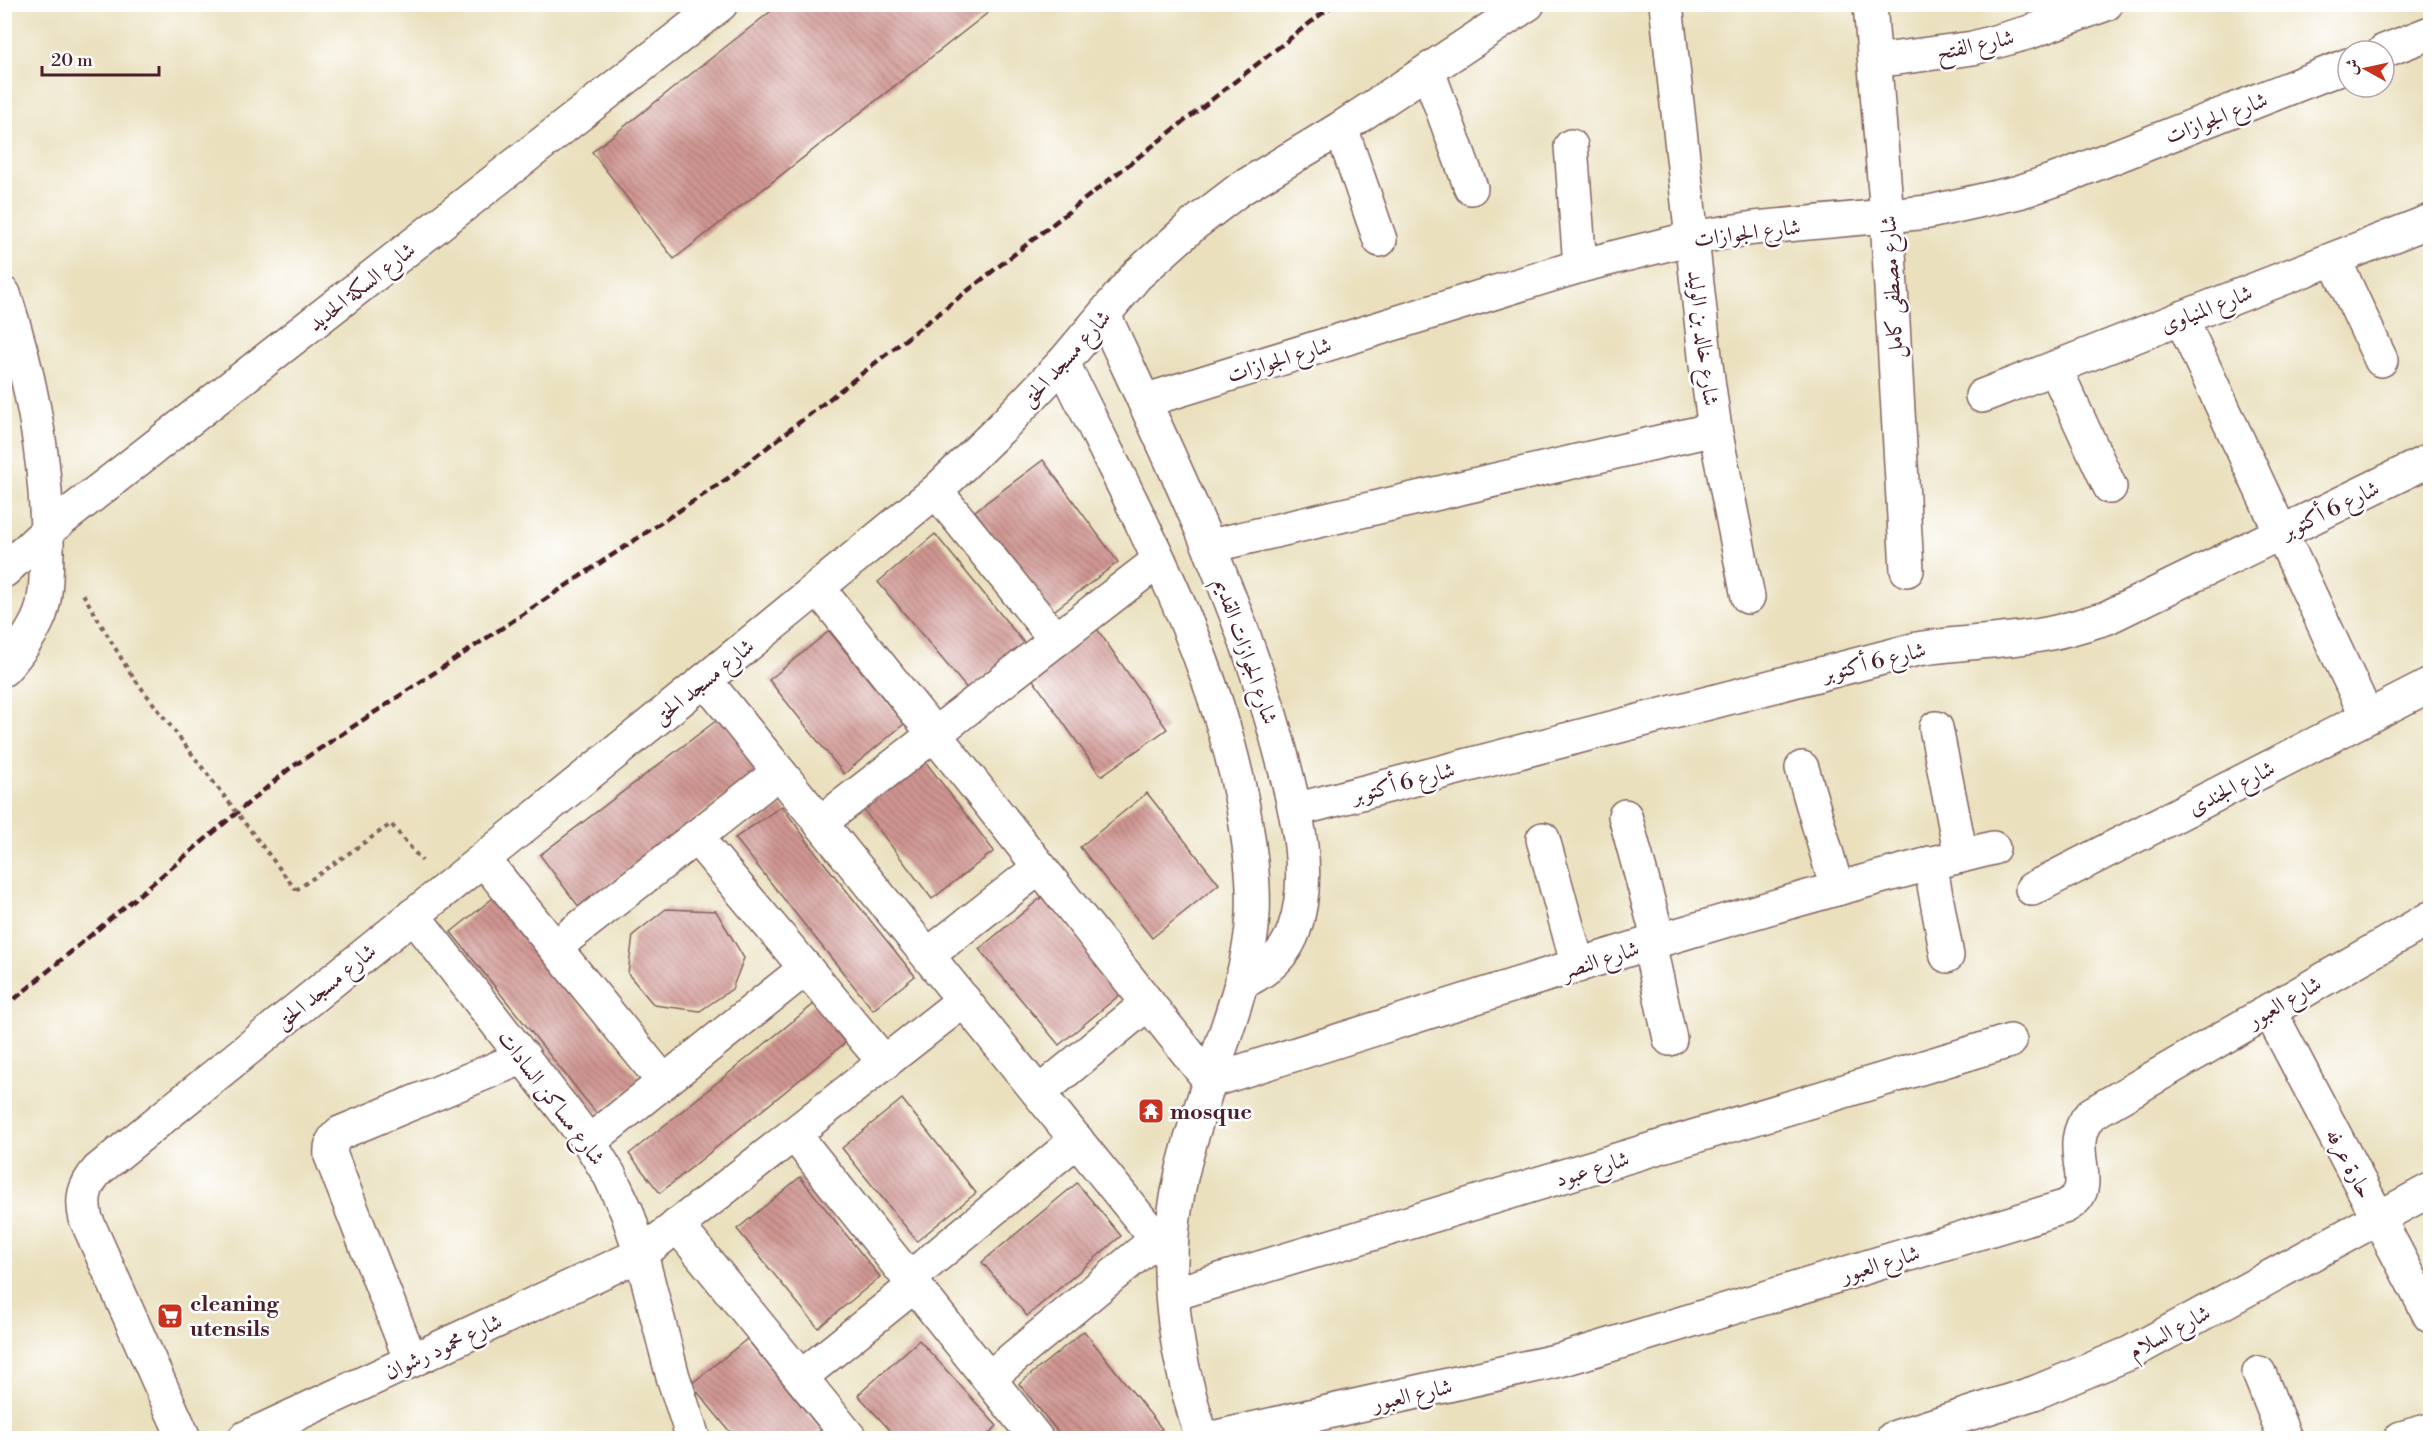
<svg xmlns="http://www.w3.org/2000/svg" width="2435" height="1443" font-family="'Libre Bodoni',Amiri,serif">
	<defs>
		<pattern id="building-back-hatch" width="6" height="6" patternUnits="userSpaceOnUse" patternTransform="scale(1.5)"><rect width="6" height="6" fill="#cf9591"/><path d="M-1 5l2 2M0 0l6 6M5-1l2 2" fill="none" stroke="#aa7977"/></pattern>
	</defs>
	<rect width="100%" height="100%" fill="#fff"/>
	<filter id="ink" filterUnits="userSpaceOnUse"><feTurbulence type="fractalNoise" baseFrequency=".0167" numOctaves="2"/><feDisplacementMap in="SourceGraphic" scale="12" xChannelSelector="R" yChannelSelector="G"/><feConvolveMatrix kernelMatrix="1 2 1 2 8 2 1 2 1" color-interpolation-filters="sRGB"/></filter>
	<filter id="wash" filterUnits="userSpaceOnUse"><feTurbulence type="fractalNoise" baseFrequency=".008" numOctaves="4" result="noise"/><feDisplacementMap in="SourceGraphic" scale="24" xChannelSelector="R" yChannelSelector="G"/><feGaussianBlur stdDeviation="1.35" result="paint"/><feColorMatrix in="noise" values="0 0 0 0 0 0 0 0 0 0 0 0 0 0 0 0 0 1.4 0 .05"/><feComposite in="paint" operator="in"/></filter>
	<g filter="url(#wash)">
		<rect width="100%" height="100%" fill="#eae0be"/>
		<g id="blocks">
			<g fill="url(#building-back-hatch)">
				<path d="M780 4H999L674 259 592 152Z"/>
				<path d="M1043 460 1118 562 1051 613 975 511Z"/>
				<path d="M935 534 1025 644 969 691 878 582Z"/>
				<path d="M1097 629 1167 729 1101 776 1031 677Z"/>
				<path d="M829 631 904 724 844 774 769 680Z"/>
				<path d="M721 717 761 769 579 907 540 855Z"/>
				<path d="M924 760 994 851 932 899 862 808Z"/>
				<path d="M1147 793 1219 884 1152 938 1080 847Z"/>
				<path d="M782 806 813 849 915 976 873 1010 735 838Z"/>
				<path d="M1042 897 1122 993 1059 1045 979 949Z"/>
				<path d="M493 898 640 1079 597 1114 451 932Z"/>
				<path d="M666 909 716 911 744 958 732 989 700 1011 654 1005 628 974 633 935Z"/>
				<path d="M814 1004 845 1043 660 1193 629 1154Z"/>
				<path d="M902 1099 976 1193 917 1241 842 1148Z"/>
				<path d="M800 1177 880 1277 818 1328 737 1229Z"/>
				<path d="M1077 1183 1121 1236 1027 1316 982 1262Z"/>
				<path d="M1084 1331 1162 1429 1151 1438H1063L1019 1384Z"/>
				<path d="M747 1339 821 1430 810 1438H735L691 1384Z"/>
				<path d="M919 1340 997 1426 984 1438H897L858 1395Z"/>
			</g>
		</g>
	</g>
	<g filter="url(#ink)">
		<use href="#blocks" fill-opacity="0" stroke="#82635e" stroke-width="1.5"/>
		<g fill="none" stroke-linecap="round" stroke-linejoin="round">
			<g stroke="#82635e" stroke-width="36">
				<g id="street">
					<path d="M1666 4 1706 365 1715 429 1748 597"/>
					<path d="M1870 4 1887 217 1907 570"/>
					<path d="M2384 51 2430 33"/>
					<path d="M1875 61 1973 48 2030 32 2106 4"/>
					<path d="M1428 71 1471 188"/>
					<path d="M1341 128 1380 240"/>
					<path d="M1571 146 1580 266"/>
					<path d="M2334 259 2381 360"/>
					<path d="M1104 315C1171 460 1243 605 1283 761 1297 815 1313 875 1294 930 1285 956 1265 972 1241 983"/>
					<path d="M2181 318 2367 717"/>
					<path d="M1063 363C1132 506 1212 646 1242 802 1249 839 1255 878 1253 915 1250 969 1229 1022 1212 1073 1198 1117 1183 1159 1176 1204 1162 1282 1178 1364 1202 1438"/>
					<path d="M2055 368 2110 487"/>
					<path d="M1982 396 2430 221"/>
					<path d="M1144 401 1580 266 1692 238 1754 228 1929 212 2019 192 2063 177 2348 65"/>
					<path d="M936 491 1056 640"/>
					<path d="M1210 546 1715 429"/>
					<path d="M818 588 1210 1081C1470 1000 1728 913 1993 848"/>
					<path d="M705 680 1171 1257"/>
					<path d="M1936 728 1961 856"/>
					<path d="M1802 768 1837 889"/>
					<path d="M1295 810 1917 649C1956 643 1995 642 2034 636 2059 633 2082 625 2106 618L2430 460"/>
					<path d="M1625 816 1659 941"/>
					<path d="M820 823 1158 561"/>
					<path d="M696 837 885 1063"/>
					<path d="M1543 839 1578 966"/>
					<path d="M483 859 664 1082"/>
					<path d="M1930 863 1947 956"/>
					<path d="M2032 889 2430 685"/>
					<path d="M413 915 589 1142 610 1176 627 1212 641 1254 673 1377 693 1438"/>
					<path d="M1649 943 1670 1039"/>
					<path d="M555 947 779 772"/>
					<path d="M928 955 1040 867"/>
					<path d="M2269 1010 2430 1316"/>
					<path d="M1039 1093 1148 1003"/>
					<path d="M794 1134 1036 1438"/>
					<path d="M589 1142 806 968"/>
					<path d="M677 1225 850 1438"/>
					<path d="M910 1278 1077 1140"/>
					<path d="M1173 1294 2010 1041"/>
					<path d="M411 1361 331 1156C330 1145 332 1140 340 1133L524 1057"/>
					<path d="M2259 1373 2285 1438"/>
					<path d="M801 1377 915 1285"/>
					<path d="M989 1378 1157 1239"/>
					<path d="M184 1438 86 1219C81 1199 84 1186 98 1170L705 680 936 491 1000 429 1063 363 1137 275 1193 225 1240 189 1341 128 1528 4"/>
					<path d="M245 1438 641 1254 964 1000"/>
					<path d="M1212 1438 1564 1359 2064 1207C2105 1187 2059 1150 2091 1114L2430 918"/>
					<path d="M1893 1438 2034 1393 2130 1353 2430 1190"/>
					<path d="M2401 1438 2430 1430"/>
				</g>
			</g>
			<g stroke="#82635e" stroke-width="36">
				<g id="secondary">
					<path d="M4 294C31 376 48 465 47 552 46 573 47 595 40 615 32 635 18 653 4 669"/>
					<path d="M4 571 47 531 721 4"/>
				</g>
			</g>
			<g stroke="#82635e" stroke-width="4" stroke-dasharray="4.5 4.5" stroke-linecap="butt">
				<path d="M83 594 130 673"/>
				<path d="M296 890 391 824 422 861"/>
			</g>
			<use href="#street" stroke="#fff" stroke-width="33"/>
			<use href="#secondary" stroke="#fff" stroke-width="33"/>
			<path stroke="#4a1f2b" stroke-width="4.5" stroke-dasharray="9 4.5" stroke-linecap="butt" d="M4 1008 289 769 727 479 1334 4"/>
			<path stroke="#82635e" stroke-width="4" stroke-dasharray="4.5 4.5" stroke-linecap="butt" d="M130 673 296 890"/>
		</g>
	</g>
	<defs>
		<g id="temple-square" transform="scale(1.35)"><rect x="-9" y="-9" width="18" height="18" rx="4" fill="#c8321e" stroke="#fff"/><path d="M0-6L5-2H3V0L6.5 2.5H4V6H1.5V3h-3V6H-4V2.5H-6.5L-3 0V-2H-5Z" fill="#fff"/></g>
		<g id="supermarket-square" transform="scale(1.35)"><rect x="-9" y="-9" width="18" height="18" rx="4" fill="#c8321e" stroke="#fff"/><path d="M-6-5.5h2.5l.6 2H6L4.5 2H-2.5L-4.4-4H-6ZM-1.5 3.2a1.3 1.3 0 1 0 .1 0ZM3 3.2a1.3 1.3 0 1 0 .1 0Z" fill="#fff"/></g>
	</defs>
	<g fill-rule="evenodd">
		<use href="#temple-square" x="1151" y="1111"/>
		<use href="#supermarket-square" x="170" y="1316"/>
	</g>
	<g text-anchor="middle" stroke-width="5" stroke-linejoin="round" paint-order="stroke">
		<g font-size="22" fill="#4a1f2b" stroke="#fff">
			<text transform="translate(1975 44) rotate(-12)" y="8">شارع الفتح</text>
			<text transform="translate(2216 117) rotate(-21)" y="8">شارع الجوازات</text>
			<text transform="translate(1747 232) rotate(-7)" y="8">شارع الجوازات</text>
			<text transform="translate(361 286) rotate(-38)" y="8">شارع السكة الحديد</text>
			<text transform="translate(1891 287) rotate(-93)" y="8">شارع مصطفى كامل</text>
			<text transform="translate(2206 308) rotate(-21)" y="8">شارع المنياوى</text>
			<text transform="translate(1704 338) rotate(83)" y="8">شارع خالد بن الوليد</text>
			<text transform="translate(1065 358) rotate(-48)" y="8">شارع مسجد الحق</text>
			<text transform="translate(1279 359) rotate(-17)" y="8">شارع الجوازات</text>
			<text transform="translate(2330 509) rotate(-26)" y="8">شارع 6 أكتوبر</text>
			<text transform="translate(1247 651) rotate(71)" y="8">شارع الجوازات القديم</text>
			<text transform="translate(1874 661) rotate(-14)" y="8">شارع 6 أكتوبر</text>
			<text transform="translate(703 681) rotate(-39)" y="8">شارع مسجد الحق</text>
			<text transform="translate(1403 782) rotate(-15)" y="8">شارع 6 أكتوبر</text>
			<text transform="translate(2231 787) rotate(-27)" y="8">شارع الجندى</text>
			<text transform="translate(1600 959) rotate(-18)" y="8">شارع النصر</text>
			<text transform="translate(325 986) rotate(-39)" y="8">شارع مسجد الحق</text>
			<text transform="translate(2284 1001) rotate(-30)" y="8">شارع العبور</text>
			<text transform="translate(552 1097) rotate(53)" y="8">شارع مساكن السادات</text>
			<text transform="translate(2350 1163) rotate(62)" y="8">حارة عرفه</text>
			<text transform="translate(1592 1168) rotate(-17)" y="8">شارع عبود</text>
			<text transform="translate(1880 1263) rotate(-17)" y="8">شارع العبور</text>
			<text transform="translate(2169 1331) rotate(-28)" y="8">شارع السلام</text>
			<text transform="translate(443 1346) rotate(-25)" y="8">شارع محمود رشوان</text>
			<text transform="translate(1412 1394) rotate(-13)" y="8">شارع العبور</text>
		</g>
		<g font-size="22" font-weight="bold" fill="#4a1f2b" stroke="#fff" text-anchor="start">
			<text x="1170" y="1119">mosque</text>
			<text x="190" y="1311">cleaning<tspan x="190" dy="25">utensils</tspan></text>
		</g>
	</g>
	<rect width="2435" height="1443" fill="none" stroke="#fff" stroke-width="24"/>
	<g transform="translate(2366 69) rotate(278)"><circle r="28" fill="#ffffff" stroke="#b7a5aa" stroke-width="1.5"/>
	<path d="M0-4.5L10 22L0 15L-10 22Z" fill="#c8321e"/>
	<text y="-9" font-size="16" font-weight="bold" text-anchor="middle" fill="#4a1f2b">ش</text>
	</g>
	<path d="M42 66v9h117v-9" fill="none" stroke="#4a1f2b" stroke-width="3"/>
	<text x="51" y="66" font-size="18" fill="#4a1f2b" stroke="#ffffff" stroke-width="4.5" paint-order="stroke">20 m</text>
</svg>
